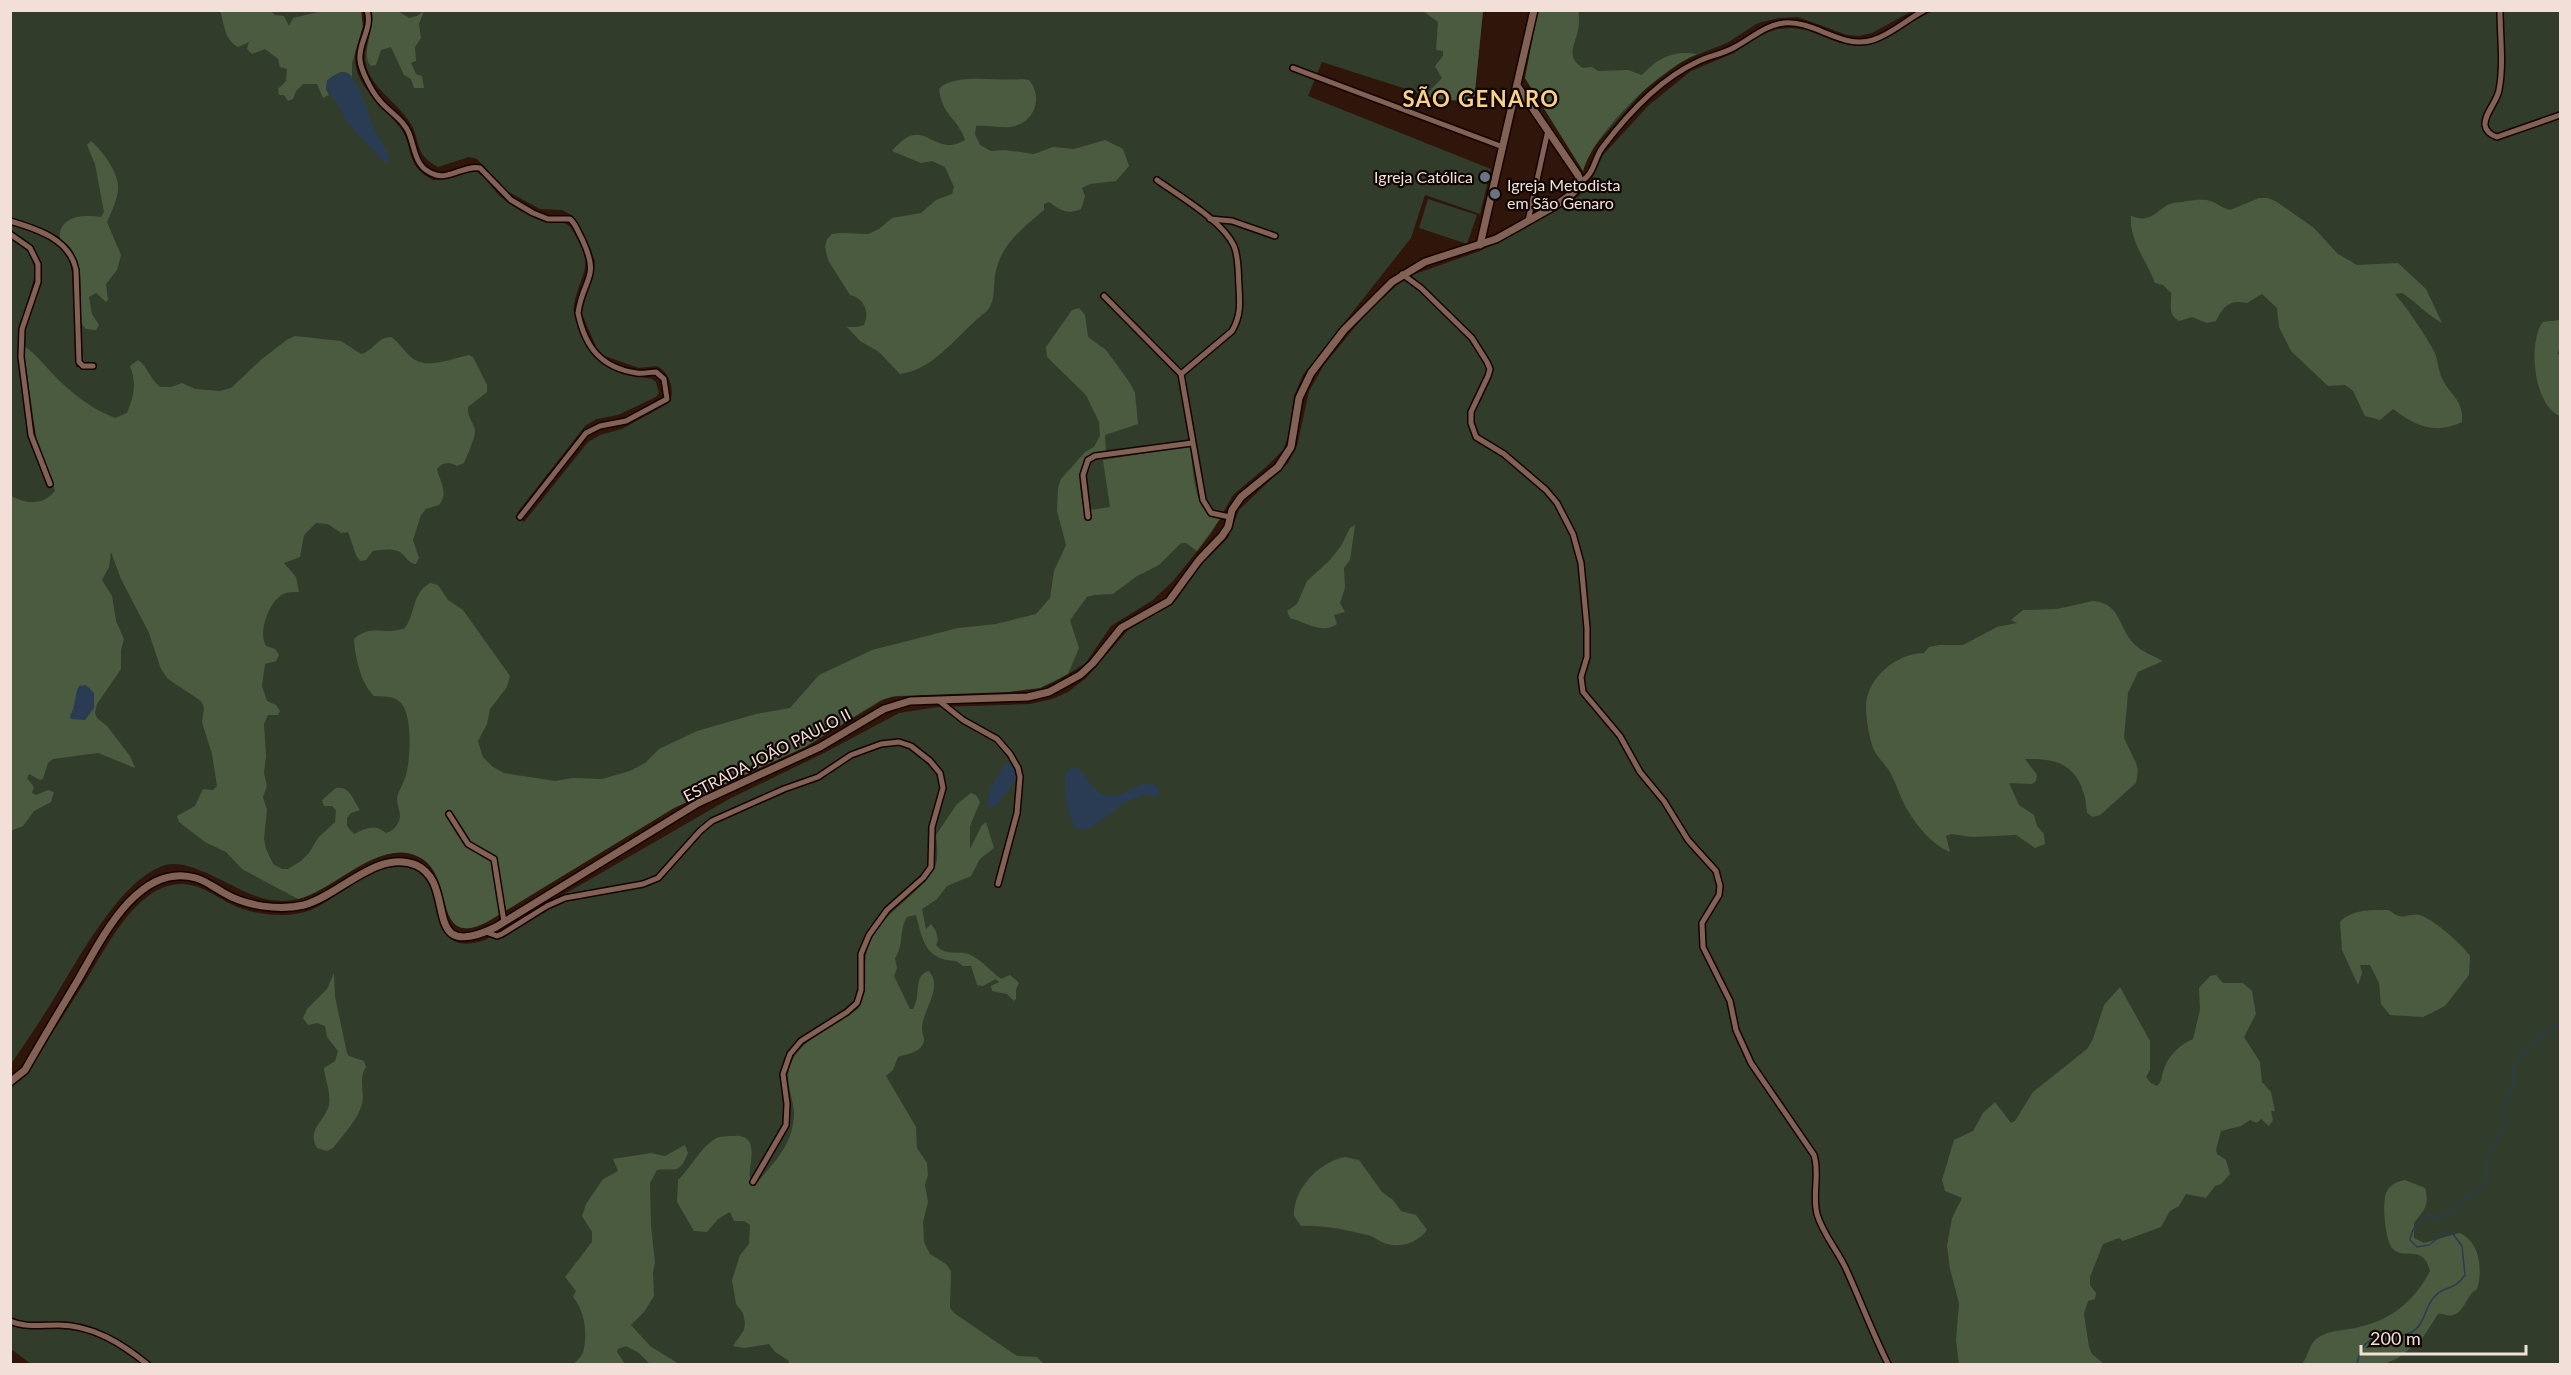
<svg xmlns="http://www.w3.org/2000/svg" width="2571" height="1375" font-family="Lato,sans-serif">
	<rect width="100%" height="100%" fill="#2f150a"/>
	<g fill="#313d2a">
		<path d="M1934 10 2560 11V1364H31L11 1349V1086L30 1069C48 1039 67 1010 86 980 109 944 146 863 203 889 214 894 224 901 235 906 256 915 289 919 311 910 339 898 385 850 417 871 449 892 425 960 485 940L729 799 826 752 899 713 938 707 1030 704 1052 699 1068 692 1086 678 1128 630 1165 608 1177 599 1199 567 1228 538 1239 510 1288 463 1297 446 1309 391 1324 365 1368 311 1397 285 1412 275 1480 251 1579 196 1590 183 1603 155 1649 105 1691 71 1734 53 1758 36 1777 29 1792 28 1807 30 1840 43 1872 44Z"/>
		<path d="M11 11H361C365 29 354 44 355 61 358 89 383 106 399 126 415 146 403 164 433 180 448 181 461 169 477 172 485 177 490 185 496 192 506 203 523 213 537 219 548 224 564 218 571 228 597 268 581 269 574 305 572 314 578 323 582 331 598 369 612 372 652 379L656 382 659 393 656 397 618 415 597 419 586 425 517 513 524 522 588 442 600 435 622 429 669 403C676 390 669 372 657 366L639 368 602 355 598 351 581 312 593 276 595 261 573 216 562 210 540 209 516 196 507 191 477 159 469 157 438 167C412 153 422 140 409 121 395 100 370 88 365 61 363 46 375 31 372 11H1483L1474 101 1434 98 1322 62 1308 96 1491 169 1480 214 1425 195 1411 238 1303 375 1294 396 1290 431 1283 450 1266 467 1233 495 1211 534 1173 581 1153 600 1111 626 1085 664 1054 682 1040 688 888 697 805 747 674 808 487 922C433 949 454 881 424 860 384 832 341 885 305 897 263 911 236 884 199 870 187 865 172 861 160 867 119 884 80 956 58 992 43 1017 27 1041 11 1064V238L29 252 36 271 19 333 20 365 30 444 49 487 54 485C37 442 18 377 24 331 27 309 45 288 40 264 37 247 25 238 11 232L10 223C28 229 52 235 64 249 78 265 75 343 76 367L94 368 82 364C81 338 85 263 69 245 54 230 30 224 11 217Z"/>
		<path d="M1538 11H1912L1872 33 1859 36 1847 35 1798 17 1779 18 1758 23 1727 43 1684 60 1646 88 1591 150 1583 171 1525 78Z"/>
		<path d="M1428 199 1477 215 1467 244 1419 228Z"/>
	</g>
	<g fill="#4b5b40">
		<path d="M220 10 271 11 275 15 284 16 289 26 293 18 322 11H361L363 26 352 63V77L348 73 341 72 331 77 326 89 329 95 323 98 317 84H303L296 91 293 99 288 101 284 95H279L278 89 286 81 287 69 280 67 278 59 265 49 252 54 247 49 249 42 238 47C224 40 224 22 220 10Z"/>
		<path d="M372 11H398L409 18 417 16 424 11 419 24 421 38 415 47 416 61 411 63 416 74 422 76 424 88H414L411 79 404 75 391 47 381 50 376 65 371 66C360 55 375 28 372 11Z"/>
		<path d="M1423 11H1483L1474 101 1445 100 1425 96 1442 78 1435 66 1443 56V51L1436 50 1438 22Z"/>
		<path d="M1538 11H1579C1578 17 1580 24 1578 30 1575 45 1565 57 1583 68L1592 67 1598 71 1628 70 1642 75C1658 58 1673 50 1697 54 1659 70 1595 131 1583 171L1525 78Z"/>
		<path d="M1022 79 1029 80C1044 98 1034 124 1010 127 999 128 988 125 976 126L975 134 980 145 991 151 1004 150 1034 154 1053 147 1074 149 1105 140 1123 149 1129 166 1116 181 1090 184 1082 188 1085 196 1081 209C1067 215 1060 210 1049 202L1044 204V210C1024 227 1002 243 996 271 992 286 997 299 987 311 960 331 935 370 900 374L879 352 860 341 847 327H857L864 325C870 312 864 298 850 295L828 260 825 247 827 239 832 234 841 233 868 234 879 229 892 218 921 213 936 200 952 194 954 187 945 167 932 161 921 163 892 151C925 111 932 160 965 140 958 118 942 116 939 89 955 72 998 82 1022 79Z"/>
		<path d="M91 141C101 149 118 172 118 186 119 197 111 212 107 222L121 255 117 270 106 284 108 300 106 302 96 293 89 297 92 314 99 325 96 330 86 329 80 322C80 295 87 255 60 239 58 216 83 214 101 217L104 212 95 164 87 145Z"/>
		<path d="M2259 198H2268L2277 202 2314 228 2338 254 2357 265 2398 263 2426 289 2442 323C2427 315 2416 302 2402 293L2395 294C2406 306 2428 339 2435 353 2438 361 2438 369 2441 376 2448 394 2464 399 2462 422 2435 435 2415 426 2393 409L2380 420 2365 416 2353 391 2345 385 2328 386 2291 351 2279 327 2277 308 2262 294 2247 303C2230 299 2223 306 2216 321L2207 323 2192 317 2179 321C2167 313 2172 306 2171 293L2163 285 2155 283C2147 261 2129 241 2131 216 2155 225 2157 206 2174 203 2185 202 2203 197 2213 202 2219 205 2223 208 2230 210Z"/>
		<path d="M1079 308 1085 315 1088 337 1106 350 1130 383 1135 393 1138 424 1105 435 1106 452C1068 459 1081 491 1086 519L1092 518 1090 510 1110 507 1103 460 1190 446C1194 469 1192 515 1220 519L1197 551 1186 543H1181L1159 565 1137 576 1113 594 1094 595 1087 597 1070 620 1079 648 1068 674 1040 688 1009 692 895 696 881 700 805 747 674 808 487 922C431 950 457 876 419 857 380 837 335 890 298 899L242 869 226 852 205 842 179 822 177 816 195 806 203 789 213 790 217 786 212 754 202 722 204 708 201 701 168 679 161 669 149 633 121 579 111 552 109 567 102 580 112 596 116 621 124 639 121 650V669L97 704 95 713 97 718 107 726 130 756 135 768 98 753 53 759 48 763 43 779 40 780 29 774 27 778 34 787 32 793 36 795 48 790 54 792 51 802 34 811 23 826 11 831V496C26 504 43 506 55 491L36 437 23 345C39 356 49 372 64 385 79 399 95 410 115 418L127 413C134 396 137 383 130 366L138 360C148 367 150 379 160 387H171L182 383 195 389 220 391 231 388 262 359 288 339 295 336 341 341 361 354C374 351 377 337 391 337 399 342 404 351 411 357 426 371 452 358 469 355L473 357 487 385V392L468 407C467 417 473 421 475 430 476 436 467 456 464 463L457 466C451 462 442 462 437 469 440 482 449 493 439 505L426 509 421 515 413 540 419 558 416 564C407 563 407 557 400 552 393 548 380 550 373 551L366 560 360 561 356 555 348 532 341 533 328 524 316 523 304 535 300 557 284 563 296 577 299 592C292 592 287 591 280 596 268 605 258 633 266 646L275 649 279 655 276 661 265 664 262 686 267 701 276 705 280 711 278 715H268L264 724 266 756 264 773 267 786 263 797 267 810 264 839 266 849 273 864 282 869H288L301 861 309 853 318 838 335 822 336 810 332 806H324L322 800 336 788C350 786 353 800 360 810L351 813 347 818V826L354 834C366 829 374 823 386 833 392 831 396 828 399 821 402 813 397 807 397 799 398 791 403 785 405 778 411 762 413 713 400 702 393 695 383 697 374 696 361 684 355 657 354 639 371 623 386 636 405 628 416 612 412 593 430 583L438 585 448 600 463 610 510 676 507 687 490 709 487 724 478 741 483 757 493 767 504 773 555 781 573 778 602 779 630 771 645 763 659 749 697 731 756 714 790 708 819 675 872 650 958 628 996 624 1036 614 1050 598 1054 571 1066 545 1057 511 1058 488 1061 479 1085 452 1094 447 1100 436 1099 422 1086 395 1047 357 1046 347 1072 310Z"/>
		<path d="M2560 320V348L2557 354H2560V416C2534 406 2527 342 2543 322Z"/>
		<path d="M1355 525 1350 560 1344 568 1345 588 1340 603 1345 612 1334 615 1337 624C1323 635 1305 622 1290 618L1287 611 1297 604 1307 581 1330 560 1341 546 1350 528Z"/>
		<path d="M2093 601C2122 604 2117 626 2134 644 2142 652 2154 656 2163 661L2138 672 2128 693 2124 738 2136 763 2138 771 2136 783 2100 815 2093 817 2087 813C2086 806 2086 800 2084 794 2075 763 2054 758 2025 759L2037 775 2036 781 2032 784 2009 783 2019 805 2034 815 2037 826 2044 834 2045 844 2035 848 2016 835 1972 837 1951 834 1946 836 1950 852C1929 844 1908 815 1900 795 1897 788 1895 781 1891 774 1886 764 1877 758 1873 748 1869 737 1866 719 1866 707 1866 678 1897 653 1924 653L1929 647 1939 645H1963L1997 627 2017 623 2011 620 2023 610 2057 609Z"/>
		<path d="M971 793 976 795 980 802 970 826V849L982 825 986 822 994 848 980 859 971 876 947 886 937 899 922 909 926 929 931 924 936 931 938 940 936 945C946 958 961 949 971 955 983 962 991 971 1001 979L1010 975 1019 983 1016 990V999L1014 1001 1007 994 992 991 991 986 999 982 996 979 983 986 977 985 971 966H963L956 961C926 960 923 942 916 915L907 917C899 929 904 946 895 958L897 968 894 976 910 1009H913C922 994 912 976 929 971 944 989 921 1011 922 1030 922 1035 926 1039 923 1044 919 1053 906 1054 898 1057L893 1070 886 1076 916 1127 917 1148 927 1163 928 1175 925 1185 928 1202 923 1222 924 1242 930 1254 946 1264 951 1271 950 1308 954 1313 1017 1356 1037 1357 1044 1364H789L788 1360 775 1352 769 1344 745 1348 733 1346 744 1330 745 1323 743 1313 736 1304 732 1280 740 1255 749 1244 750 1225 744 1221H734L730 1212 718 1219 707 1232 694 1231 677 1202 678 1180C691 1168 704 1141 720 1137 724 1136 730 1136 734 1136 742 1135 750 1138 751 1147 754 1160 746 1172 752 1184H756C774 1162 794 1144 794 1113 793 1094 782 1078 793 1059 807 1036 836 1024 858 1009 873 986 857 961 874 934 888 910 928 886 935 867 939 857 937 845 936 835L957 804Z"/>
		<path d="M2389 910C2403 922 2405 913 2419 915 2431 917 2464 946 2470 956L2469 975 2445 1006 2423 1017 2390 1015 2381 1004 2379 983 2370 965H2360L2362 973 2358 985 2342 950 2340 922C2352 909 2372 910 2389 910Z"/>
		<path d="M334 973 335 997 347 1053 349 1056 364 1061 366 1067C358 1078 365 1092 362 1104 358 1120 342 1136 333 1148L327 1151 317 1148C306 1130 325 1121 329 1105 331 1091 325 1080 324 1068L335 1061 338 1051 327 1037 325 1026 317 1023 308 1025 303 1018 307 1009 327 989Z"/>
		<path d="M2216 975 2223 983H2243L2252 991 2256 1014 2244 1037 2260 1062 2262 1082 2271 1092 2275 1111H2271L2273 1120 2269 1126 2261 1119 2257 1123 2250 1120 2241 1126 2221 1131 2216 1150 2217 1154 2226 1160 2230 1174 2221 1184 2215 1186 2206 1198 2186 1194 2179 1206 2170 1211 2161 1227 2123 1241 2119 1238 2103 1244 2090 1277V1285L2096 1293 2095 1299 2088 1301 2084 1314 2089 1347 2092 1354 2104 1364H1959L1956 1341 1959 1303 1950 1269 1947 1246 1952 1218 1962 1198 1945 1191 1942 1180 1954 1140 1973 1131 1983 1113 1995 1102 2011 1123 2015 1121 2033 1092 2087 1049 2093 1039 2104 1005 2120 987 2150 1041V1070L2146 1077 2151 1083 2157 1086C2162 1081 2161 1079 2163 1072 2167 1057 2179 1045 2193 1039L2200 1010 2199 988 2210 976Z"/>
		<path d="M685 1145 688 1153C679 1175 675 1168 657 1170L650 1183 651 1226 655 1263 653 1272 654 1296 644 1312 631 1325 650 1346 679 1364H650L639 1353 626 1346 618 1349 617 1352 625 1364H574C576 1361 581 1357 583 1353 588 1335 585 1311 573 1297L576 1291 565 1277 592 1242V1232L582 1216 586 1204 603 1179 618 1171 613 1159 651 1153 665 1156Z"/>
		<path d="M1345 1157 1359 1160 1382 1192 1393 1200 1401 1211 1416 1215 1427 1230C1417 1243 1400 1249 1384 1243 1378 1241 1374 1236 1367 1235 1345 1230 1324 1225 1301 1226L1294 1216C1293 1189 1319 1162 1345 1157Z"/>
		<path d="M2405 1180 2425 1188C2430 1205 2424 1210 2414 1223V1238L2424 1243 2459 1233C2480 1241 2483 1270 2477 1289 2466 1295 2465 1312 2453 1315 2447 1317 2444 1313 2438 1314L2422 1339 2398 1358 2385 1364H2302C2309 1356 2308 1344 2319 1337 2328 1331 2344 1330 2355 1328 2390 1321 2414 1302 2430 1271 2423 1243 2406 1261 2393 1249 2385 1241 2382 1203 2386 1193 2390 1184 2397 1182 2405 1180Z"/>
	</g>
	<g fill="#293c53">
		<path d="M341 72 348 73C363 88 367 114 376 133 381 142 391 152 388 162H384L345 120 340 107 326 89 327 80Z"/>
		<path d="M86 685 94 693V708L85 720 71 719 70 716C76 706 74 696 79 686Z"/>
		<path d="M1007 762 1014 766 1017 778 996 806 990 808 987 805C988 789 998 773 1007 762Z"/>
		<path d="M1074 767C1088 770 1089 794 1110 796 1127 797 1140 779 1155 784L1160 794 1155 797 1144 795 1125 802 1091 828 1077 829C1068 821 1061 781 1067 771Z"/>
	</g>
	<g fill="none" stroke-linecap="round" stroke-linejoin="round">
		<path stroke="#293c53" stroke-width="1.5" d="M2357 1364C2364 1321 2398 1346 2416 1329 2426 1320 2425 1306 2435 1296 2445 1286 2455 1290 2465 1275L2462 1246 2453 1234 2446 1232 2429 1245 2417 1247 2410 1240C2412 1228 2419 1219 2431 1215L2437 1219 2450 1212 2466 1198 2476 1193 2482 1186 2486 1179 2487 1160 2505 1124 2503 1110 2512 1087 2515 1063 2526 1048 2560 1023"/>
		<g stroke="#160200" stroke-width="8">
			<g id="minor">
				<path d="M367 10C373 29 358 42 360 60 361 71 372 92 380 101 388 111 402 118 408 131 416 148 413 168 436 175 450 179 465 165 480 168L511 200 533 213 548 219H570C576 224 578 232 582 239 601 279 583 277 578 313 585 347 601 368 637 373 643 374 650 372 656 372L664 379 667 399 626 421 600 426 586 433 520 517"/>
				<path d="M2500 10C2500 37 2504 64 2499 90 2497 102 2484 114 2485 125 2486 132 2491 135 2497 137L2560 115"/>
				<path d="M1293 68 1503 147"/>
				<path d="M1157 180C1179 196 1223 221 1234 246 1239 258 1238 273 1239 287 1240 303 1241 316 1232 331L1181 374"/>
				<path d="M1581 181C1594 175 1594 159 1602 148 1626 116 1660 79 1697 62 1709 56 1723 54 1735 47 1752 38 1765 25 1784 23 1815 20 1842 50 1873 40 1892 34 1907 19 1925 10"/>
				<path d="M1210 219 1232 221 1275 236"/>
				<path d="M10 221C37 229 70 239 76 270L79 362 83 366H93"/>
				<path d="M1528 221 1548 130"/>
				<path d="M10 234 30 248 38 264V282L22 329 21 357 31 435 50 484"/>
				<path d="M1402 274 1421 288 1472 338 1487 362 1490 369 1488 376 1471 412V423L1476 437 1504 454 1546 490 1557 503 1573 534 1581 563 1587 628V657L1581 677 1583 692 1620 736 1640 772 1664 801 1688 840 1716 871 1720 886 1719 895 1702 923 1703 947 1730 1001 1736 1030 1751 1063 1814 1155C1820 1174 1812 1194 1817 1214 1823 1235 1839 1252 1847 1271 1861 1302 1873 1334 1888 1364"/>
				<path d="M1104 296 1181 374 1203 500 1211 513 1230 517"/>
				<path d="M1088 517 1083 475 1088 460 1095 456 1192 443"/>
				<path d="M938 700 963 720 997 739 1010 754 1018 768 1020 777 1017 813 998 884"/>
				<path d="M449 814 468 844 494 859 504 922"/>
				<path d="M486 932 497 936 502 934 547 906 565 898 643 884 658 878 700 831 712 821 784 789 818 777 851 755 881 744 899 742 911 746 930 761 940 773 943 788 932 827 931 867 923 878 887 910 869 935 861 954V990L857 1003 847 1012 801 1041 790 1054 783 1074 787 1104 786 1125 753 1182"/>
				<path d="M10 1321C26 1328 41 1325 58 1325 92 1325 121 1343 147 1364"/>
			</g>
		</g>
		<g stroke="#160200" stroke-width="10">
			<g id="tertiary">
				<path d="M1480 245 1534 10"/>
				<path d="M10 1082 25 1070C42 1040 60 1010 78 980 101 940 138 861 196 878 206 881 215 888 224 893 246 906 279 911 304 905 339 896 377 849 416 865 459 884 418 965 496 927L698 803 820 747 884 709 910 701 1028 697 1049 692 1080 675 1093 663 1121 628 1169 601 1199 560 1222 536 1228 527 1232 510 1241 497 1278 467 1291 447 1299 398 1311 373 1344 330 1392 282 1425 262 1496 239 1553 207 1572 194 1581 184 1578 175 1518 87"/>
			</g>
		</g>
		<use href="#minor" stroke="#826255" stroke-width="5"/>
		<use href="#tertiary" stroke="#826255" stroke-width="7"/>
	</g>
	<g fill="#6b7280" stroke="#0f0502" stroke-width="2">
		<circle cx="1485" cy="177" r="6"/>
		<circle cx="1495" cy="194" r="6"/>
	</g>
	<g text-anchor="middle" stroke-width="4.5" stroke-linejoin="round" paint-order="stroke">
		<g font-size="16" fill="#f2dfd8" stroke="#0f0502" text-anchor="end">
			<text x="1473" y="183">Igreja Católica</text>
			<text x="1507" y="191" text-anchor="start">Igreja Metodista<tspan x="1507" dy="18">em São Genaro</tspan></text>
		</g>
		<g font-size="16" fill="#f2dfd8" stroke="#0f0502">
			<text transform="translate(767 755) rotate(-27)" y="6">ESTRADA JOÃO PAULO II</text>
		</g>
		<g font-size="22" font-weight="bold" letter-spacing="1.5" fill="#facf89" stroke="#0f0502">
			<text x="1481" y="107">SÃO GENARO</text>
		</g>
	</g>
	<rect width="2571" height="1375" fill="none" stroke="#f2dfd8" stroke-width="24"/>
	<path d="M2361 1345v9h165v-9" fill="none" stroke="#f2dfd8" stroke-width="3"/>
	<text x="2370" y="1345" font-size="18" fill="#f2dfd8" stroke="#0f0502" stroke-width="4.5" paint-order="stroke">200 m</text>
</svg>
